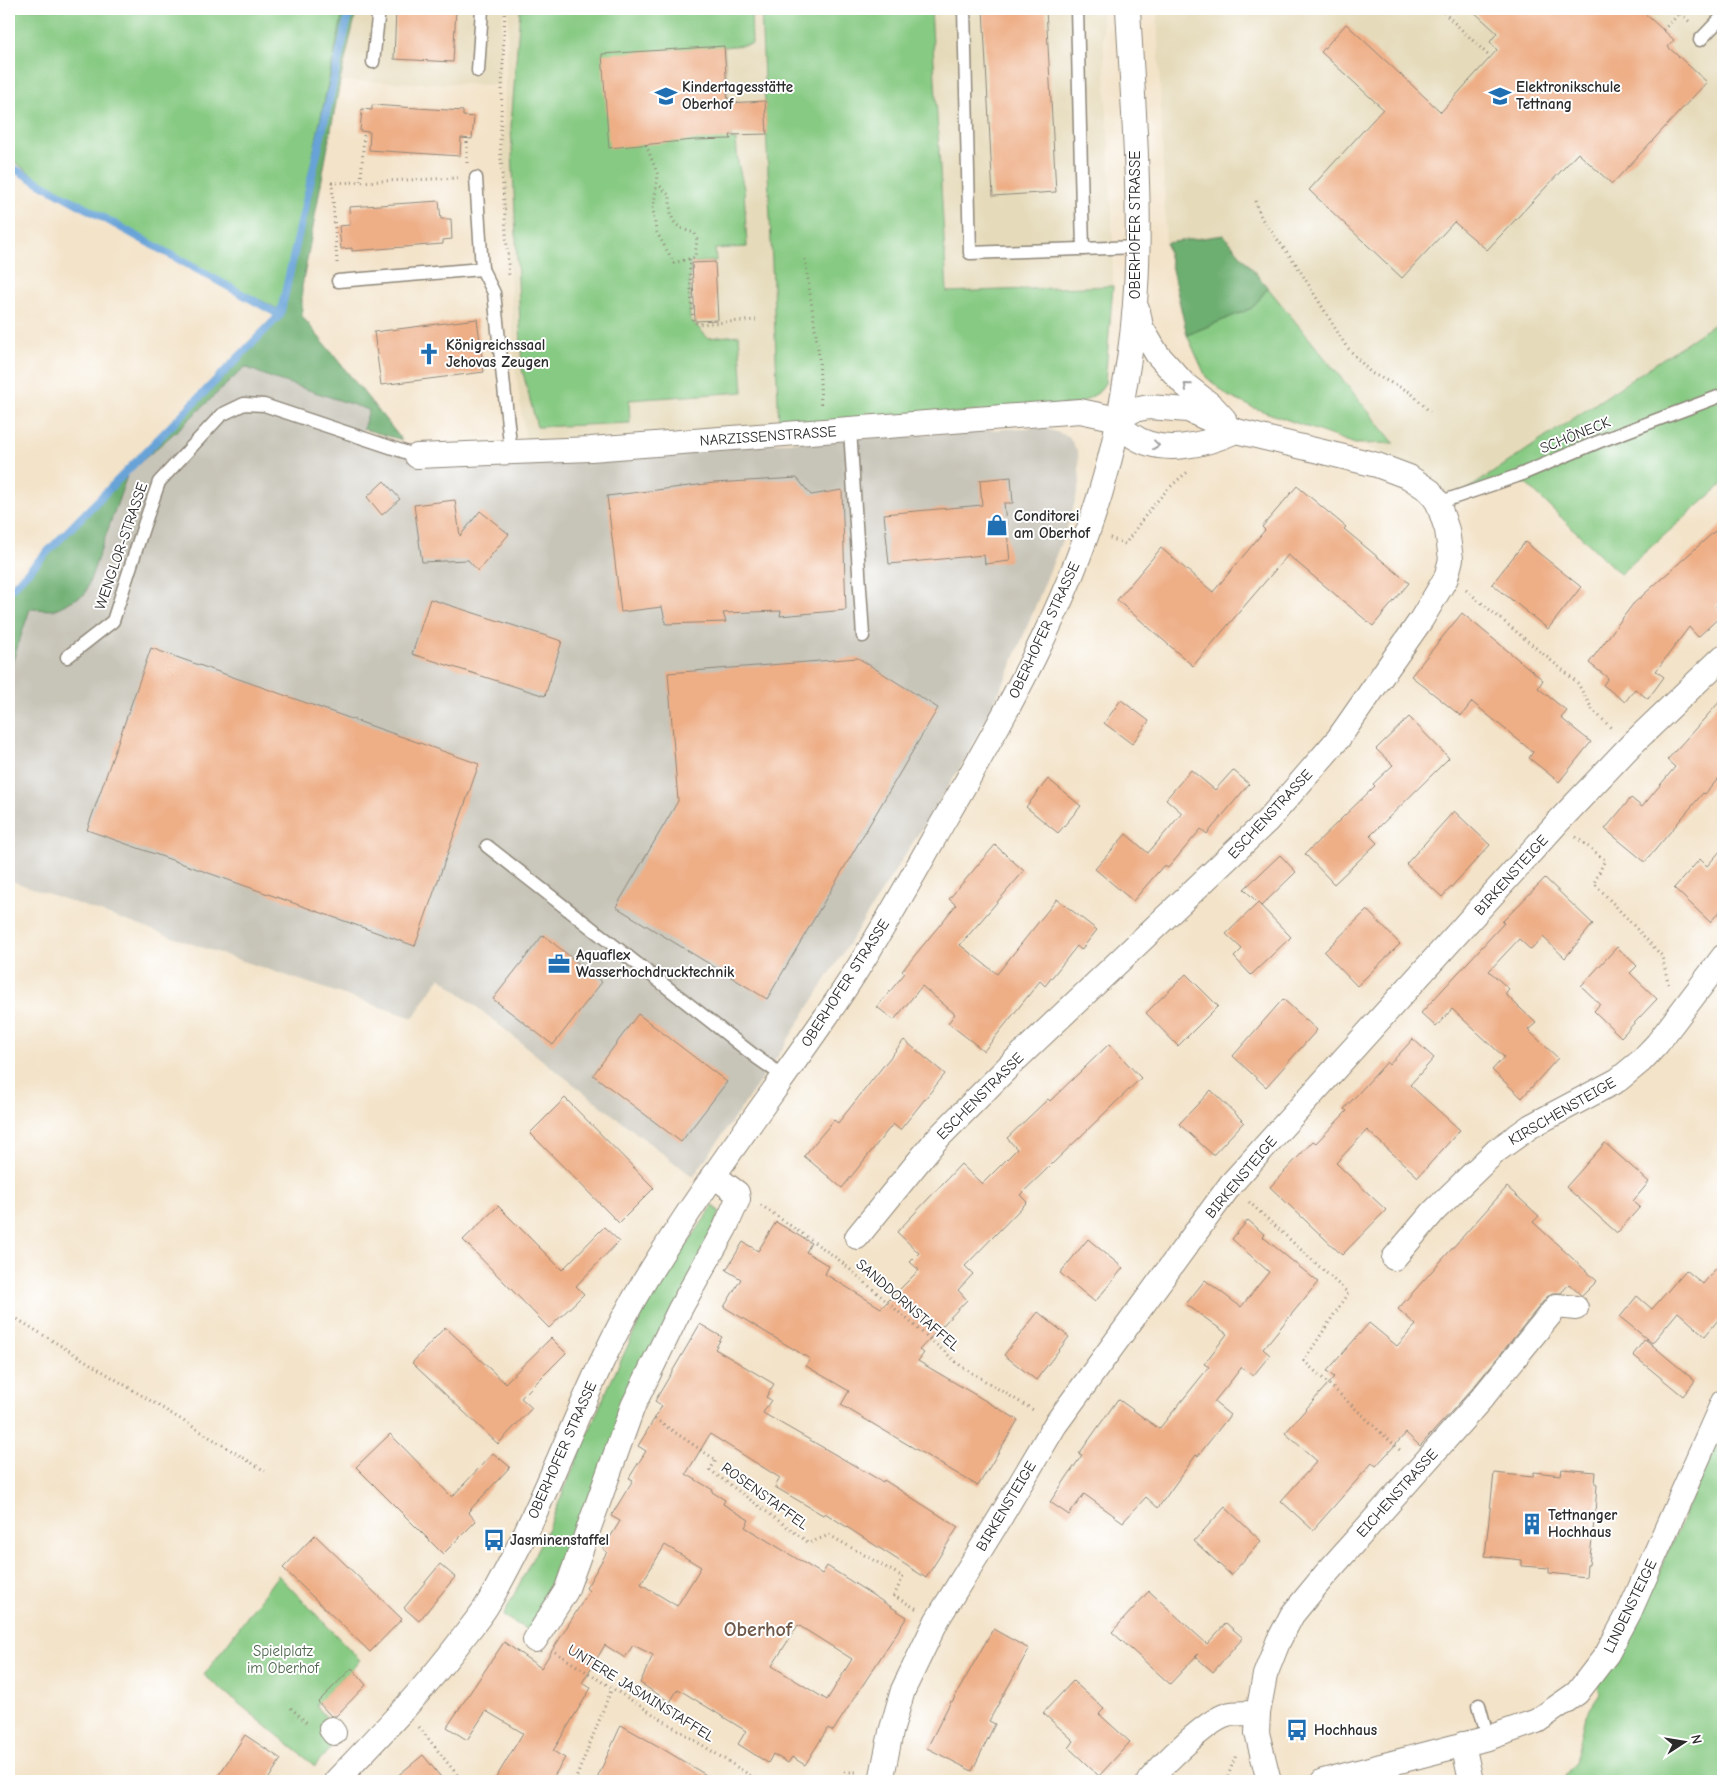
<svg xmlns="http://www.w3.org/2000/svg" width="1732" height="1790" font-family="'Comic Neue',sans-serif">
	<rect width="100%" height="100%" fill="#fff"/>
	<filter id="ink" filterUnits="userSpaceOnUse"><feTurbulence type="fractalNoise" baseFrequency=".02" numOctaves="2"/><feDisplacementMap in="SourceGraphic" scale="10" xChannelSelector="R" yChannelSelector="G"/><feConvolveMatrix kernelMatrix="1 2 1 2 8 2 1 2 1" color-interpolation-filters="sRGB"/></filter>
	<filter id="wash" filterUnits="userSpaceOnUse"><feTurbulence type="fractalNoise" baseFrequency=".0096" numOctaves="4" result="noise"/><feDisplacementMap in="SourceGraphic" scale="20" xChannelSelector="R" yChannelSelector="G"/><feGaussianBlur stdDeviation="1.12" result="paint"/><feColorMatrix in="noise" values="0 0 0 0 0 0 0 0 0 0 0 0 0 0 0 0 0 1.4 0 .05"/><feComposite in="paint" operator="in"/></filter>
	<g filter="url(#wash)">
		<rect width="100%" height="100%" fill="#f3e3c9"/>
		<g fill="#e5daba">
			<path d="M357 9H503L499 85 340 81Z"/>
			<path d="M509 9H761L779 426 526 444 515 366 503 146Z"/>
			<path d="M931 9H1102L1113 236V286L947 292Z"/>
			<path d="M1157 9H1723V318L1455 498 1422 474 1386 454 1254 408 1228 396 1206 377 1187 335 1166 243Z"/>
		</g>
		<path fill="#c7c4b8" d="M245 366 272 378 369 410 360 438 416 449 762 444 1041 427 1068 436 1078 452 1080 483 1069 523 1007 676 965 760 779 1054 693 1177 541 1059 440 977 413 1018 204 948 9 880V672L30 608 54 610 85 594 128 473Z"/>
		<g fill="#87ca83" stroke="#597a57">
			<path d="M9 9H344L280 310 177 258 41 181 9 158Z"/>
			<path d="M535 9H751L752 44 724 47 731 139 736 140 738 163 744 189 747 247 715 249 716 261 690 263V319L708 338 739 335 743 392 629 400 630 423 537 427 522 369 511 126 520 10Z"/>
			<path d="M761 9H931L947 292 1113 286 1105 383 1098 393 1079 404 779 426Z"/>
			<path d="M1268 288 1394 443 1355 444 1254 408 1228 396 1206 377 1187 335 1252 308Z"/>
			<path d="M1723 318V484L1620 574 1518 476 1455 498Z"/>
			<path d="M713 1206 720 1212 578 1546 533 1633 503 1616 548 1528 605 1394 648 1303Z"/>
			<path d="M1723 1430V1781H1568L1565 1775 1575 1762 1586 1715 1600 1694 1597 1684 1622 1653Z"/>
			<path d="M278 1575 360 1660 316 1705 341 1735 315 1766 204 1675Z"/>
		</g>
		<g fill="#6dae71" stroke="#4c6c4e">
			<path d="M344 9H357L340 81 302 287V316L402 440 363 429 369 410 272 378 245 367 181 427 128 473 85 594 54 610 30 609 9 672V588L280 310Z"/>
			<path d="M1224 235 1268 288 1252 308 1187 335 1166 243Z"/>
		</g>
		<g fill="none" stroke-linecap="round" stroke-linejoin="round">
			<g stroke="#68a3d8" stroke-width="8">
				<path d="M9 166 280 315"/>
				<path d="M9 591 280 315 350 9"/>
			</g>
		</g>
		<g id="blocks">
			<g fill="#eeaf87" fill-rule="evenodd">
				<path d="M396 9H456L453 62 394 59Z"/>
				<path d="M983 9H1046L1056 192 993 196Z"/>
				<path d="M1471 9H1640L1674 40 1668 47 1707 82 1612 184 1578 153 1487 250 1454 222 1402 278 1309 190 1383 109 1321 52 1346 24 1441 112 1497 50 1490 42 1497 33Z"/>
				<path d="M724 46 728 103 765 101 767 134 730 135 731 139 694 140 609 148 602 54Z"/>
				<path d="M372 105 463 111V116L474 117 472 139 461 138 460 156 369 150 370 132 360 131 362 109 372 110Z"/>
				<path d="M439 201 441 219H451L452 239 443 240V244L352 251V248L341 249 339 226 350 225 349 207Z"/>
				<path d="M715 262 718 320 695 321 692 263Z"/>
				<path d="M477 319 484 372 381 385 374 332Z"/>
				<path d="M1011 477 1013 503H1004L1010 561 985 564 984 555 889 564 884 514 982 505 980 480Z"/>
				<path d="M797 478 811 495 842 490 846 610 780 616 781 611 723 613 726 622 666 624 662 607 621 612 607 496 714 483Z"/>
				<path d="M384 481 400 499 382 515 367 497Z"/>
				<path d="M1297 486 1346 527 1344 529 1409 583 1373 626 1288 555 1193 666 1117 600 1161 548 1213 592 1265 530 1262 527Z"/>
				<path d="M455 500 460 536 480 511 509 534 478 571 468 560 422 562 414 505Z"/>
				<path d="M1723 524V599L1716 606 1722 615 1698 637 1689 627 1656 671 1664 677 1648 699 1635 689 1625 702 1603 685 1608 678 1589 663 1633 604Z"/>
				<path d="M1525 542 1581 587 1548 629 1492 584Z"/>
				<path d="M430 599 562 641 545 696 412 654Z"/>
				<path d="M1462 613 1543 680 1538 688 1567 711 1561 718 1591 742 1559 782 1529 758 1533 752 1472 702 1461 716 1411 676Z"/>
				<path d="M151 648 479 764 415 946 87 830Z"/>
				<path d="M858 658 938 708 767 999 616 907 678 801 668 673Z"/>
				<path d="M1723 698V773L1705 794 1703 793 1645 862 1605 829 1631 798 1642 807 1675 767 1667 760Z"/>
				<path d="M1121 700 1149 721 1132 744 1104 723Z"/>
				<path d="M1409 717 1449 758 1370 836 1377 843 1334 884 1305 854 1375 786 1373 784 1393 765 1376 749Z"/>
				<path d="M1191 770 1215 790 1233 770 1249 784 1207 834 1201 829 1168 868 1164 865 1133 901 1095 869 1126 834 1148 853 1182 813 1166 799Z"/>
				<path d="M1048 779 1081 806 1058 833 1026 807Z"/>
				<path d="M1454 811 1490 845 1442 897 1406 864Z"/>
				<path d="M995 845 1024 871 960 945 997 974 1057 899 1097 930 1081 950 1077 946 1045 986 1040 981 984 1051 948 1023 955 1014 922 986 894 1020 877 1007 905 973 902 971 956 905 949 899Z"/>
				<path d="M1723 848V908L1710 922 1674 888 1700 859 1707 866Z"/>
				<path d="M1280 855 1296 872 1261 906 1244 889Z"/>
				<path d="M1545 878 1593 924 1565 958 1543 937 1531 950 1519 939 1489 971 1509 989 1505 994 1536 1023 1528 1030 1558 1058 1522 1098 1492 1070 1504 1057 1452 1009 1436 1027 1421 1013 1504 923 1502 922Z"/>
				<path d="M1258 903 1291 937 1251 975 1234 957 1242 949 1226 934Z"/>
				<path d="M1367 910 1400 944 1357 986 1324 952Z"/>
				<path d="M543 935 602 982 553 1045 493 999Z"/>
				<path d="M1617 947 1637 966 1630 973 1657 999 1621 1037 1594 1011 1600 1004 1581 986Z"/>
				<path d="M1186 974 1218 1006 1178 1046 1146 1013Z"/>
				<path d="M1283 999 1317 1030 1266 1087 1233 1056Z"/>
				<path d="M638 1014 727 1082 681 1142 593 1075Z"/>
				<path d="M1413 1039 1434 1058 1410 1085 1460 1130 1418 1177 1367 1130 1336 1163 1386 1210 1342 1255 1270 1187 1313 1141 1316 1143 1347 1111 1344 1109 1387 1062 1389 1065Z"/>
				<path d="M904 1040 945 1074 900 1130 893 1124 842 1188 804 1156 834 1120 838 1123Z"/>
				<path d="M1109 1044 1141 1078 1020 1195 1027 1202 965 1266 973 1274 958 1290 967 1300 919 1350 924 1353 918 1361 1018 1420 978 1486 841 1405 849 1391 806 1366 810 1359 724 1307 741 1279 726 1270 743 1242 758 1251 776 1222 811 1243 806 1252 829 1266 825 1274 881 1308 919 1270 910 1262 919 1253 897 1232 961 1164 982 1184 1017 1149 1007 1138 1048 1099 1050 1101Z"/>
				<path d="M1211 1090 1244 1122 1213 1155 1179 1124Z"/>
				<path d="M565 1098 654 1188 619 1223 530 1133Z"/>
				<path d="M1605 1143 1649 1182 1633 1201 1640 1207 1617 1233 1566 1187Z"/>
				<path d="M1507 1187 1539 1216 1533 1222 1597 1281 1582 1296 1569 1284 1561 1293H1552L1547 1297 1472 1389 1420 1446 1406 1433 1376 1466 1372 1463 1313 1530 1281 1501 1317 1461 1285 1433 1334 1377 1327 1371 1369 1323 1397 1346 1416 1325 1398 1309Z"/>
				<path d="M498 1206 562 1270 604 1227 619 1241 576 1286 584 1294 549 1328 463 1240Z"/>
				<path d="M1248 1220 1265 1235 1263 1237 1318 1282 1263 1349 1270 1355 1253 1376 1242 1367 1214 1402 1230 1415 1198 1456 1196 1455 1158 1508 1146 1497 1123 1522 1084 1494 1069 1515 1050 1502 1082 1455 1079 1454 1118 1399 1159 1429 1209 1367 1204 1364 1227 1334 1186 1304 1205 1280 1241 1307 1269 1272 1232 1239Z"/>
				<path d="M1088 1239 1123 1268 1095 1302 1060 1273Z"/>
				<path d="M1723 1260V1314L1705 1336 1678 1312 1652 1343 1620 1317 1637 1296 1652 1309 1686 1270 1703 1284Z"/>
				<path d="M1038 1312 1069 1337 1036 1380 1004 1355Z"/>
				<path d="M700 1324 722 1337 715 1349 774 1384 766 1397 771 1400 763 1413 883 1482 884 1480 958 1527 926 1578 825 1513 823 1515 775 1487 780 1478 710 1434 686 1474 713 1490 712 1492 725 1500 723 1504 749 1520 745 1527 822 1574 827 1566 907 1617 833 1731 828 1728 805 1765 792 1757 788 1763 773 1754 768 1763 738 1744 746 1731 678 1689 670 1702 640 1683 653 1655 633 1645 625 1658 605 1645 582 1683 591 1688 553 1751 565 1758 551 1781H494L523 1733 486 1711 467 1740 447 1727 504 1642 541 1668 562 1635 589 1591 586 1588 607 1552 603 1549 620 1521 611 1516 633 1480 629 1478 646 1451 638 1446 662 1406 655 1401ZM665 1545 701 1567 677 1606 641 1584ZM798 1625 852 1659 827 1700 772 1666Z"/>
				<path d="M445 1327 505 1383 551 1338 566 1353 521 1398 532 1408 498 1444 412 1363Z"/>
				<path d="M1645 1339 1695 1381 1683 1396 1633 1355Z"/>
				<path d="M390 1434 452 1497 493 1453 510 1467 468 1512 476 1521 443 1554 356 1467Z"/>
				<path d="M1562 1469 1596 1472 1595 1484 1597 1485 1595 1513 1589 1565H1587L1586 1577 1549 1573V1568L1522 1566V1560L1485 1556 1494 1473 1533 1477 1534 1472 1561 1475Z"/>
				<path d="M1225 1507 1261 1541 1231 1575 1194 1541Z"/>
				<path d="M315 1535 402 1619 370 1652 283 1568Z"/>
				<path d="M440 1564 455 1577 419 1621 404 1608Z"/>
				<path d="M1149 1591 1207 1644 1226 1623 1243 1638 1213 1672 1196 1657 1198 1654 1170 1684 1112 1632Z"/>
				<path d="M993 1629 1029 1649 989 1721 995 1724 972 1771 927 1748 951 1701 952 1702Z"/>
				<path d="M352 1668 366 1685 336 1716H331L318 1702Z"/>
				<path d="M1073 1681 1104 1709 1099 1714 1130 1742 1099 1776 1069 1748 1074 1741 1043 1713Z"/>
				<path d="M621 1725 658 1746 716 1781H596Z"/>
				<path d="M245 1735 281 1759 267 1781H215Z"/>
				<path d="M423 1755 444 1781H391Z"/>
			</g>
		</g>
	</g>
	<g filter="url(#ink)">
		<use href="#blocks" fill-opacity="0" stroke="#8f877a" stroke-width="1"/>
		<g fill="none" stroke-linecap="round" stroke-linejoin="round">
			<g stroke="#8f877a" stroke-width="15">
				<g id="lane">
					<path d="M964 9 970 253 1138 247"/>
					<path d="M1077 9 1083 249"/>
					<path d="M1700 40 1723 16"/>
					<path d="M373 62 379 9"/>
					<path d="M478 71 482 9"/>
					<path d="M476 178 482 269 494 293 511 453"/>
					<path d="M338 281 482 269"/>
					<path d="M850 429 863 636"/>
					<path d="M1438 503 1517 476 1598 442 1723 395"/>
					<path d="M67 657 113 621 144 525 159 482 221 415 244 404 264 405 417 456"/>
					<path d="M487 846 756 1057 783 1076"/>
					<path d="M1479 1705 1488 1738"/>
				</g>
			</g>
			<g stroke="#8f877a" stroke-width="26">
				<g id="street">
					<path d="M1138 311 1141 327 1157 354 1184 384 1212 406 1224 419"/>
					<path d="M1118 419C1122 424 1125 431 1130 434 1160 457 1205 445 1236 431"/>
					<path d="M417 456 591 449 1080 411 1118 419"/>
					<path d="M857 1237 936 1140 1010 1065 1268 820 1338 739 1421 620 1446 578 1451 559 1447 530 1438 503 1430 491 1409 477 1377 465 1236 431 1188 410 1149 407 1134 410 1118 419"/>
					<path d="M1394 1258 1434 1211 1496 1151 1531 1126 1618 1080 1641 1061 1657 1044 1723 957"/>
					<path d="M535 1640 566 1591 633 1406 680 1309 725 1228 738 1199 737 1193 713 1175"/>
					<path d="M331 1729 334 1733"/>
					<path d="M1463 1744 1471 1781"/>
					<path d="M336 1781C380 1735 424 1690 462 1639 470 1628 479 1618 486 1607 500 1584 512 1560 524 1536 565 1452 595 1363 644 1282 699 1191 764 1106 825 1018 867 958 903 893 939 829 1004 718 1071 601 1105 477 1116 439 1123 398 1129 359 1146 244 1134 124 1128 9"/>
					<path d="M881 1781 891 1732 903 1690 937 1620 1000 1518 1055 1425 1231 1184 1558 822 1631 745 1723 657"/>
					<path d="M1149 1781C1163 1764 1206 1721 1227 1715 1236 1712 1248 1714 1258 1713"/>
					<path d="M1269 1781 1257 1733 1258 1713 1265 1675 1278 1642 1292 1615 1324 1576 1482 1398 1557 1306 1576 1308"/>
					<path d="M1323 1781 1488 1738 1537 1721 1577 1693 1607 1654 1629 1613 1723 1402"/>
				</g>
			</g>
			<g stroke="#8f877a" stroke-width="3" stroke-dasharray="1 4" stroke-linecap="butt">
				<path d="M505 9 500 144 509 277"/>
				<path d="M1440 9 1490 57"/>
				<path d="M1663 30 1680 13 1691 23"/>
				<path d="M646 145 658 175 653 210 656 231 674 263 695 257 697 240 695 233C672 227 670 220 670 196L658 184"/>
				<path d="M467 163V141"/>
				<path d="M361 181 364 135"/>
				<path d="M1255 201 1262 219 1296 264 1346 346 1371 373 1410 392 1430 412"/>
				<path d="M689 259 693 320 698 324 756 320"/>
				<path d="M805 259 819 356 821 406"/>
				<path d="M337 263 332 183 459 178"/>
				<path d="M1110 538 1125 544C1144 517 1162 491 1189 471"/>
				<path d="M1466 590 1577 682 1592 709 1612 729"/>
				<path d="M1576 837 1605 860 1594 883 1662 956 1669 987"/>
				<path d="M1249 1202 1348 1293 1304 1361 1402 1452"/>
				<path d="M761 1205 838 1259 962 1367 1035 1411"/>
				<path d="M9 1314 265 1471"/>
				<path d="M655 1419 716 1460 710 1470 809 1543 829 1535 903 1577 894 1596 917 1609"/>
				<path d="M555 1652 759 1781"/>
				<path d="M291 1708 308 1724"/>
				<path d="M419 1727 462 1781"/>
				<path d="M907 1775 941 1781"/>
				<path d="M575 1781 612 1688"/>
				<path d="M840 1781 845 1772H859"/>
				<path d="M1226 1781 1236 1755"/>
			</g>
			<use href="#lane" stroke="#fff" stroke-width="12"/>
			<use href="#street" stroke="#fff" stroke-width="24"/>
		</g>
		<defs><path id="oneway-chevron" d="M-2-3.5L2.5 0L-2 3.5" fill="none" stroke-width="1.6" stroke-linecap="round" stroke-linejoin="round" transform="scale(1.25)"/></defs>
		<g stroke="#a0a0a0">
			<use href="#oneway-chevron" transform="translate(1187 386) rotate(-139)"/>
			<use href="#oneway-chevron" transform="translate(1156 445) rotate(7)"/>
		</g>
	</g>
	<defs>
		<g id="school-bare" transform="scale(1.725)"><path d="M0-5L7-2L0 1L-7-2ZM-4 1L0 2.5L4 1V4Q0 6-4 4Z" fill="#1f6fb2" stroke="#fff" stroke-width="2.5" paint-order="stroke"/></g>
		<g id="church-bare" transform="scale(1.725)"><path d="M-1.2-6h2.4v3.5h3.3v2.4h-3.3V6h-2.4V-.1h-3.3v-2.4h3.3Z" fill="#1f6fb2" stroke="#fff" stroke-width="2.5" paint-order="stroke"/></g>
		<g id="shop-bare" transform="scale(1.725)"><path d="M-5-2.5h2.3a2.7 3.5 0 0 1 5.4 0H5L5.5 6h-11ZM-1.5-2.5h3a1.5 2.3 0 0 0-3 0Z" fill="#1f6fb2" stroke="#fff" stroke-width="2.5" paint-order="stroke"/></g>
		<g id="office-bare" transform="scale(1.725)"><path d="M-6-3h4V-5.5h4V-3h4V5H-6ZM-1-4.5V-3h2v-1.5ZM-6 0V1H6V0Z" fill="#1f6fb2" stroke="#fff" stroke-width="2.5" paint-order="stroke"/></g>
		<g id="building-bare" transform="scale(1.725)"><path d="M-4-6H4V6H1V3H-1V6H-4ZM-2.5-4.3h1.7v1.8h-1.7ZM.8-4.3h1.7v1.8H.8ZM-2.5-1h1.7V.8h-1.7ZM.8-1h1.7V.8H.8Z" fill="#1f6fb2" stroke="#fff" stroke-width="2.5" paint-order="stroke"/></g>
		<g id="bus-bare" transform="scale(1.725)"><path d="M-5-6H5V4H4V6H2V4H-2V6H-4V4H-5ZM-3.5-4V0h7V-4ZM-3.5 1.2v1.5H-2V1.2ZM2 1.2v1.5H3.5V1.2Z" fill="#1f6fb2" stroke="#fff" stroke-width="2.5" paint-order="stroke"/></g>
	</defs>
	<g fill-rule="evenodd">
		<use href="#school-bare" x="666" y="96"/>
		<use href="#school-bare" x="1500" y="96"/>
		<use href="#church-bare" x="429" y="354"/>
		<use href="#shop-bare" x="997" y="525"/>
		<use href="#office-bare" x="559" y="964"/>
		<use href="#building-bare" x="1532" y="1524"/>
		<use href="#bus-bare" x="494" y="1540"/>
		<use href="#bus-bare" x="1297" y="1730"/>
	</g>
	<g text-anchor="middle" stroke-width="4" stroke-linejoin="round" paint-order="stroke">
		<g font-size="15" font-weight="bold" fill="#2b2b2b" stroke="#fff" text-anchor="start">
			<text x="682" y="92">Kindertagesstätte<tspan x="682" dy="17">Oberhof</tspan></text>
			<text x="1516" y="92">Elektronikschule<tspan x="1516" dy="17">Tettnang</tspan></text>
			<text x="446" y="350">Königreichssaal<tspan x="446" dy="17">Jehovas Zeugen</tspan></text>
			<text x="1014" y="521">Conditorei<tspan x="1014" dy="17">am Oberhof</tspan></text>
			<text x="576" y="960">Aquaflex<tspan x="576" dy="17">Wasserhochdrucktechnik</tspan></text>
			<text x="1548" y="1520">Tettnanger<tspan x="1548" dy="17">Hochhaus</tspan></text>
			<text x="510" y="1545">Jasminenstaffel</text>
			<text x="1314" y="1735">Hochhaus</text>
		</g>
		<g font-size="15" fill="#2b2b2b" stroke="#fff">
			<text transform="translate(1135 225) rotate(-90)" y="5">OBERHOFER STRASSE</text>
			<text transform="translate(1575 435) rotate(-22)" y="5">SCHÖNECK</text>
			<text transform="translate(768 436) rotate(-4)" y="5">NARZISSENSTRASSE</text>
			<text transform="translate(121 546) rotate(-71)" y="5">WENGLOR-STRASSE</text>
			<text transform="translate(1044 630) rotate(-65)" y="5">OBERHOFER STRASSE</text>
			<text transform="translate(1270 814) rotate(-47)" y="5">ESCHENSTRASSE</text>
			<text transform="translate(1511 875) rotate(-48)" y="5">BIRKENSTEIGE</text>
			<text transform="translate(845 983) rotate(-57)" y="5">OBERHOFER STRASSE</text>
			<text transform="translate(980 1096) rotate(-45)" y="5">ESCHENSTRASSE</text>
			<text transform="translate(1562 1111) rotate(-30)" y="5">KIRSCHENSTEIGE</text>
			<text transform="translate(1241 1177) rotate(-50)" y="5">BIRKENSTEIGE</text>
			<text transform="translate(908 1305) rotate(41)" y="5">SANDDORNSTAFFEL</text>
			<text transform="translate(562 1450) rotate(-66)" y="5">OBERHOFER STRASSE</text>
			<text transform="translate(1397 1493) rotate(-48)" y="5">EICHENSTRASSE</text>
			<text transform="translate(765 1496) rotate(36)" y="5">ROSENSTAFFEL</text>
			<text transform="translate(1006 1506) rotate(-59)" y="5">BIRKENSTEIGE</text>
			<text transform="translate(1630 1606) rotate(-64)" y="5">LINDENSTEIGE</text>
			<text transform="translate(641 1693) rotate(32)" y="5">UNTERE JASMINSTAFFEL</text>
		</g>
		<g font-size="15" fill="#4b634a" stroke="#fff">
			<text x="283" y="1656">Spielplatz<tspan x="283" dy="17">im Oberhof</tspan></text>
		</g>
		<g font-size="20" font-weight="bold" fill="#6f594b" stroke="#fff">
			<text x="758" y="1636">Oberhof</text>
		</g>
	</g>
	<rect width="1732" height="1790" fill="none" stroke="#fff" stroke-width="30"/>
	<g transform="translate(1684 1742) rotate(78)" stroke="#ffffff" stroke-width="4" paint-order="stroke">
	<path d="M0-4L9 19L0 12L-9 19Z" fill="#2b2b2b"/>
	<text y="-8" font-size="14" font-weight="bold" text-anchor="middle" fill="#2b2b2b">N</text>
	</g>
</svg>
